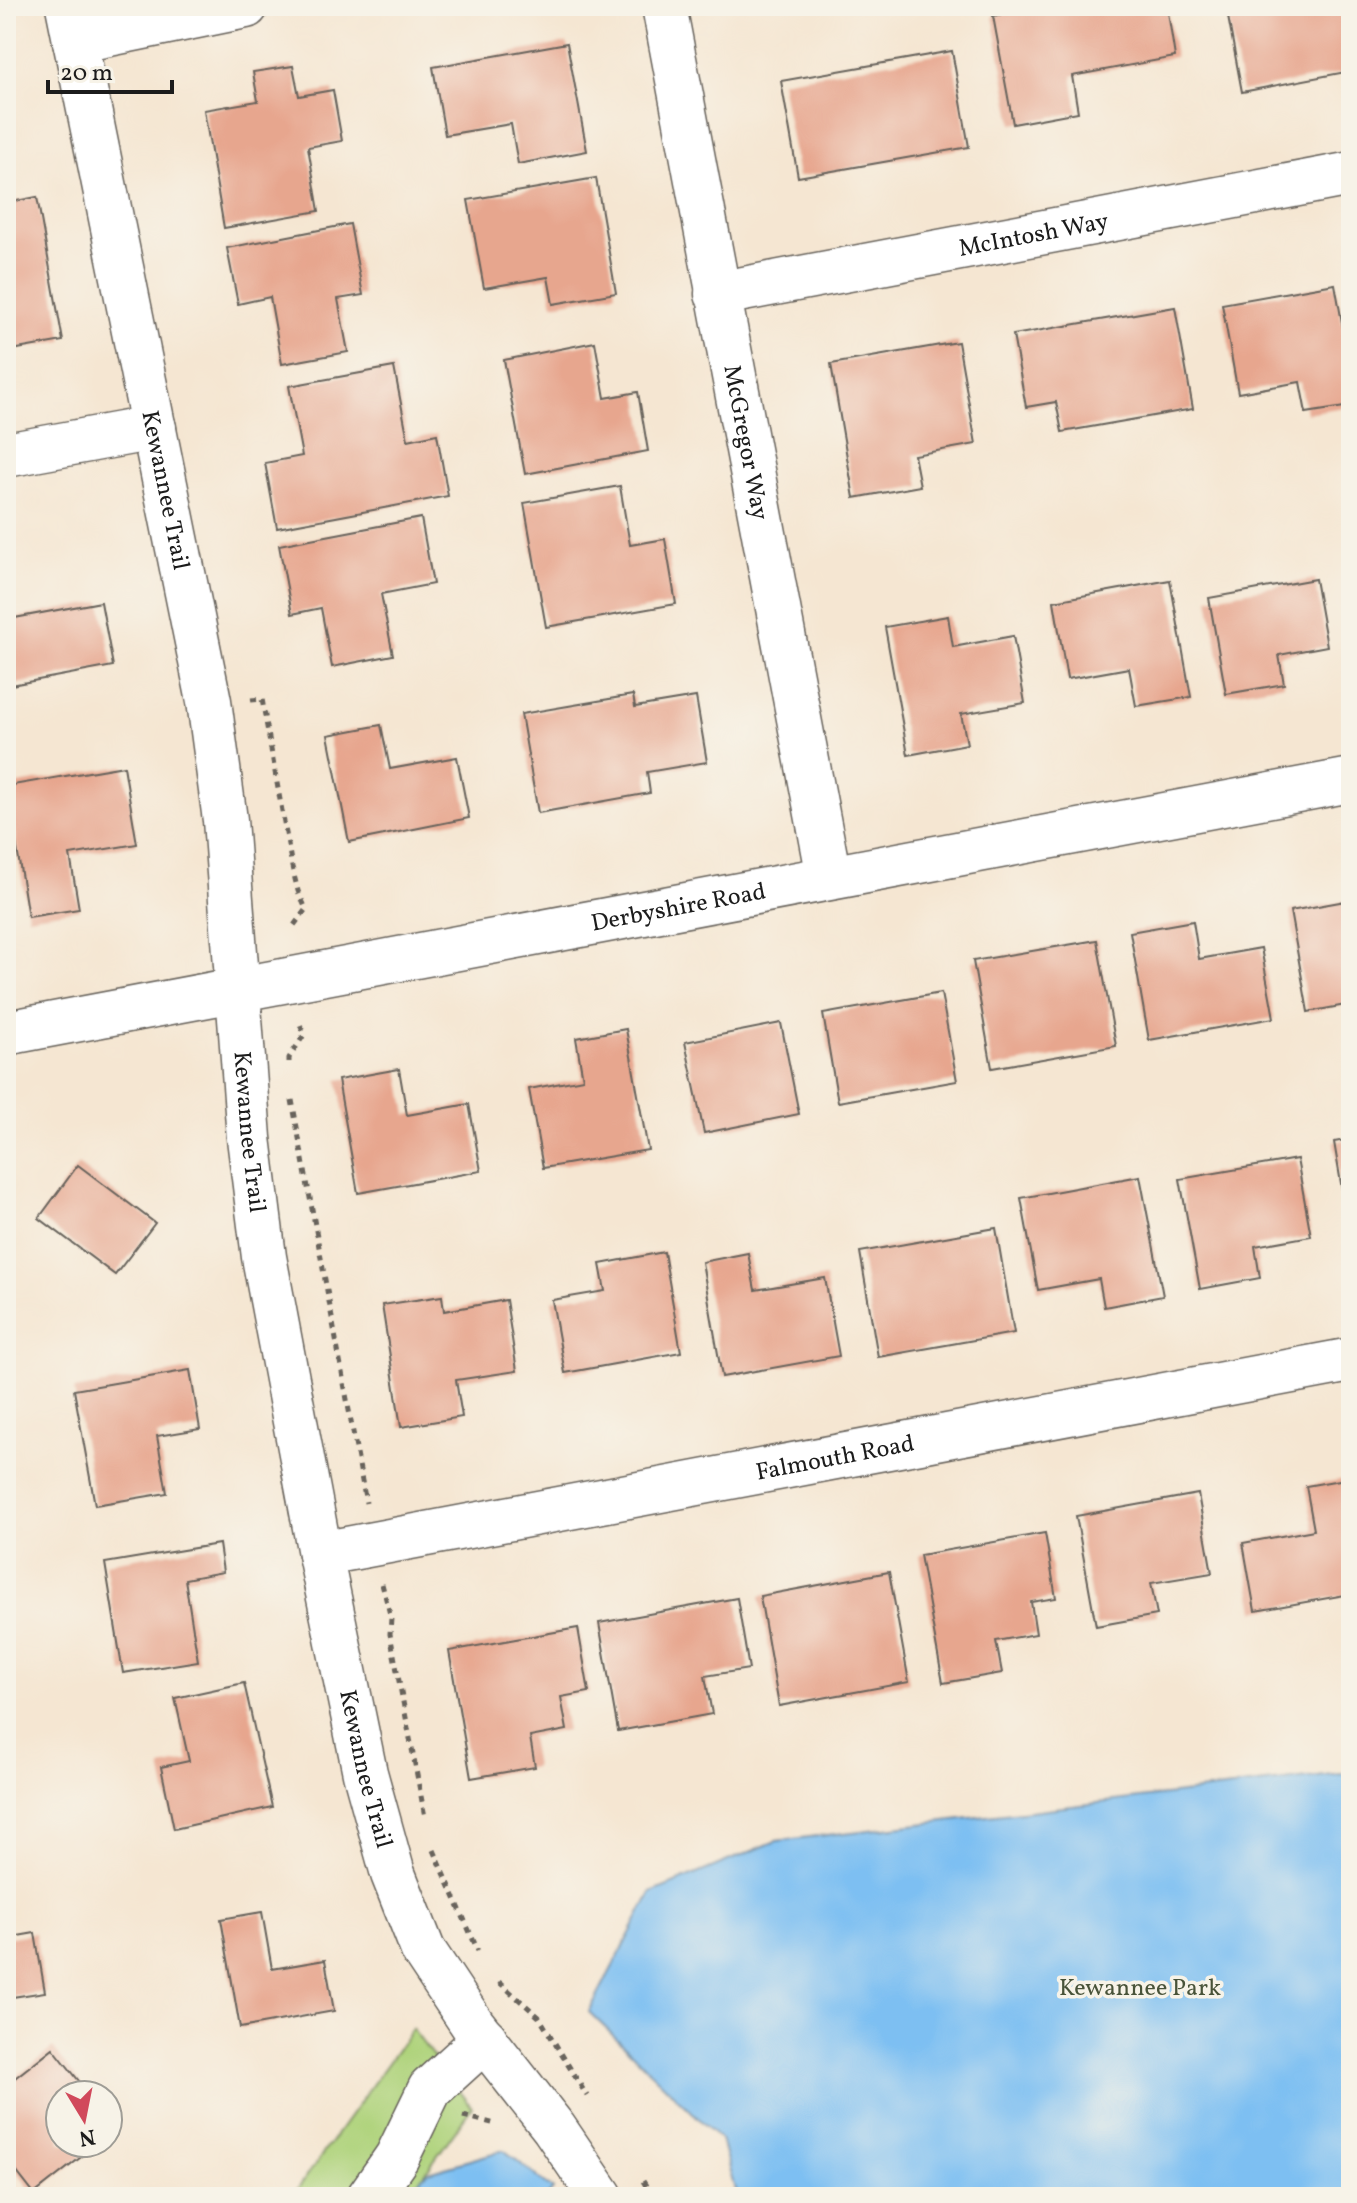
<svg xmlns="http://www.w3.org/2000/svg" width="1357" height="2203" font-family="Vollkorn,serif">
	<rect width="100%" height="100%" fill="#f7f3e8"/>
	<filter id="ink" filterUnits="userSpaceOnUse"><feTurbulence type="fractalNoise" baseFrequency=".0125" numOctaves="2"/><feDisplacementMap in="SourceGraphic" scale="16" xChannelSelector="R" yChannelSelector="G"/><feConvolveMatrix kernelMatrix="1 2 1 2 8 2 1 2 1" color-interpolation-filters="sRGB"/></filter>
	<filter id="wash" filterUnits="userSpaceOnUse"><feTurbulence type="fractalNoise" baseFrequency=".006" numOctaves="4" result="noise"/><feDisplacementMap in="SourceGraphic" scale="32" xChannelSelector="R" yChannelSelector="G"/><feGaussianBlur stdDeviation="1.8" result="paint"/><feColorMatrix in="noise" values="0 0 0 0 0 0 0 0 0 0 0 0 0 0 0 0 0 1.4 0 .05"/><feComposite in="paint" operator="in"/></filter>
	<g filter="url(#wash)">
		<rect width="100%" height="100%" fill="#f5e6d2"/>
		<path fill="#afd37c" stroke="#66784c" stroke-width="2" d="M412 2029 472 2107 408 2197H292Z"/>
		<g fill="#7dbff2" stroke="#4c6e87" stroke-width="2">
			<path d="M1351 1773V2197H737L721 2140 589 2012 651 1893 776 1841Z"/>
			<path d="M504 2150 553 2190 547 2197H401L428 2172Z"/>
		</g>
		<g id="blocks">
			<g fill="#e7a68e">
				<path d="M1046 6H1167L1175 57 1072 76 1078 112 1013 124 993 16Z"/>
				<path d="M1226 6H1351V71L1242 92Z"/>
				<path d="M567 43 587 151 518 164 511 124 445 135 433 67Z"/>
				<path d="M952 51 969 147 798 177 781 81Z"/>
				<path d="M293 66 299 96 333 90 342 141 308 147 319 211 224 228 204 110 258 101 253 72Z"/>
				<path d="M596 178 616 293 553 304 548 277 484 288 468 200Z"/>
				<path d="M37 197 63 341 6 351V203Z"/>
				<path d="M350 224 363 295 338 299 348 352 282 364 270 297 238 304 227 248Z"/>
				<path d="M1335 284 1351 372V406L1306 413 1300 382 1238 393 1222 304Z"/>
				<path d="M1175 307 1193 409 1062 432 1056 402 1026 407 1013 335Z"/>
				<path d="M595 342 605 398 638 392 648 451 525 474 504 360Z"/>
				<path d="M958 342 976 444 914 455 920 486 854 498 831 364Z"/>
				<path d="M394 367 408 440 437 434 448 496 277 528 265 463 302 456 289 386Z"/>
				<path d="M620 486 630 545 665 539 676 604 546 627 524 503Z"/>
				<path d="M421 518 433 584 381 594 393 655 332 667 321 608 292 614 279 545Z"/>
				<path d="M1315 579 1327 646 1279 655 1284 684 1226 694 1209 598Z"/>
				<path d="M1170 580 1191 697 1136 706 1129 668 1067 679 1054 601Z"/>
				<path d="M101 602 113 666 6 686V610L9 619Z"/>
				<path d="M948 616 953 647 1013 636 1025 703 961 714 967 744 908 755 885 627Z"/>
				<path d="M633 695 635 707 696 697 707 762 647 772 650 793 538 813 521 714Z"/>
				<path d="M381 725 390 769 457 757 469 818 349 842 328 735Z"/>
				<path d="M124 766 137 844 70 855 79 909 28 917 7 786Z"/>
				<path d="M1351 900V1004L1308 1012 1290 911Z"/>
				<path d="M1193 921 1199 959 1261 948 1274 1018 1149 1040 1130 932Z"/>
				<path d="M1097 940 1116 1046 992 1068 973 961Z"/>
				<path d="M941 993 957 1081 838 1102 823 1014Z"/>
				<path d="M781 1023 799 1114 704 1133 685 1042Z"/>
				<path d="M626 1029 648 1150 543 1168 529 1089 583 1079 576 1038Z"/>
				<path d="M399 1069 407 1115 469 1104 481 1171 358 1193 338 1080Z"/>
				<path d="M1351 1139V1231H1349L1334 1142Z"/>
				<path d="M1297 1159 1311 1236 1255 1246 1260 1278 1200 1289 1180 1179Z"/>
				<path d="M78 1165 155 1223 115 1275 39 1218Z"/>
				<path d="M1140 1176 1163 1296 1104 1307 1099 1279 1038 1290 1021 1198Z"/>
				<path d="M996 1228 1014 1333 878 1357 860 1252Z"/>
				<path d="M664 1252 681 1352 565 1373 552 1300 605 1291 600 1264Z"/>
				<path d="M748 1253 755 1290 825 1278 839 1356 722 1377 702 1262Z"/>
				<path d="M442 1296 444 1311 506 1300 517 1371 456 1380 462 1417 401 1427 382 1305Z"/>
				<path d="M190 1370 200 1429 157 1436 167 1493 95 1505 74 1390Z"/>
				<path d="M1351 1478V1594L1255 1611 1243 1543 1314 1530 1306 1486Z"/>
				<path d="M1198 1494 1212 1573 1151 1583 1157 1615 1096 1626 1076 1516Z"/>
				<path d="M1045 1533 1056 1598 1031 1602 1036 1634 996 1641 1002 1673 943 1683 920 1555Z"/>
				<path d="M219 1544 223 1572 185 1579 198 1661 123 1673 105 1563Z"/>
				<path d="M889 1572 909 1682 779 1706 760 1596Z"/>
				<path d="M737 1598 749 1669 705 1676 712 1714 618 1731 599 1623Z"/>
				<path d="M578 1628 589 1692 561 1697 567 1730 530 1737 535 1767 471 1778 449 1651Z"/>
				<path d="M244 1683 272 1807 174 1829 161 1767 189 1761 175 1698Z"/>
				<path d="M262 1912 272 1969 325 1960 334 2011 240 2028 221 1919Z"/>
				<path d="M35 1933 45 1992 6 1998V1938Z"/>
				<path d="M53 2048 90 2095H60V2143H99L34 2194 6 2158V2085Z"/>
			</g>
		</g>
	</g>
	<g filter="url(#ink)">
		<use href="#blocks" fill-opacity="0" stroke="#68635c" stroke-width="2"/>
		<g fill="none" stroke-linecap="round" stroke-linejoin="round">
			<g stroke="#68635c" stroke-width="47">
				<g id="minor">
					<path id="s1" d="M68 6 209 701 225 820 249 1138 264 1257 320 1554 365 1773 393 1874 423 1950 473 2025 554 2128 601 2197"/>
					<path id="s2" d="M664 6 829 877"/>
					<path d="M75 41 246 6"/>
					<path id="s3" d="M717 294 1351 174"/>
					<path d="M6 455 154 428"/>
					<path id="s4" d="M6 1033 1351 780"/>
					<path id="s5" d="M320 1554 1351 1360"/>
					<path d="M369 2197 397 2157 430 2089 485 2039"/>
				</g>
			</g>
			<g stroke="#68635c" stroke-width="5" stroke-dasharray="6 6" stroke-linecap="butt">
				<path d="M251 700 262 699 292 867 298 891 306 909 292 928"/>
				<path d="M289 1062V1058L304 1035 299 1021"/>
				<path d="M292 1100 366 1503"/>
				<path d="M382 1584 391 1618 390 1634 425 1817"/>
				<path d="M434 1850 478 1951"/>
				<path d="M499 1982 539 2017 587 2096"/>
				<path d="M463 2116 496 2124"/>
				<path d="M643 2181 653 2197"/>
			</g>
			<use href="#minor" stroke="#fff" stroke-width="44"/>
		</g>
	</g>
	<g text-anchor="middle" stroke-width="7" stroke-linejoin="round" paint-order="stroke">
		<g font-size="24" fill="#1c1c1c" stroke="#f7f3e8">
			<text dy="8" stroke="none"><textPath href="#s3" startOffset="322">McIntosh Way</textPath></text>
			<text dy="8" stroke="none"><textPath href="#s2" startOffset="444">McGregor Way</textPath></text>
			<text dy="8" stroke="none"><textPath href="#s1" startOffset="494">Kewannee Trail</textPath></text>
			<text dy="8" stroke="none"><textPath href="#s4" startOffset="684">Derbyshire Road</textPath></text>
			<text dy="8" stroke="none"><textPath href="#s1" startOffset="1142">Kewannee Trail</textPath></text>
			<text dy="8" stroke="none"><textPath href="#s5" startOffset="524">Falmouth Road</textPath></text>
			<text dy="8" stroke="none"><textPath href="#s1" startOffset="1790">Kewannee Trail</textPath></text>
		</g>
		<g font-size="24" fill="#485339" stroke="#f7f3e8">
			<text x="1140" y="1995">Kewannee Park</text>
		</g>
	</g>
	<rect width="1357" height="2203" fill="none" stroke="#f7f3e8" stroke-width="32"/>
	<g transform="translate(84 2119) rotate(170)"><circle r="38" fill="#f7f3e8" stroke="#9f9d96" stroke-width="2"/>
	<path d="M0-6L14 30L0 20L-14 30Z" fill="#d1495b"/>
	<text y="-12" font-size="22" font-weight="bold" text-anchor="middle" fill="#1c1c1c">N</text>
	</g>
	<path d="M48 80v12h124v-12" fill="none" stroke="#1c1c1c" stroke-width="4"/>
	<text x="60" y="80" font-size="24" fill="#1c1c1c" stroke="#f7f3e8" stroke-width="6" paint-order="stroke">20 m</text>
</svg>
